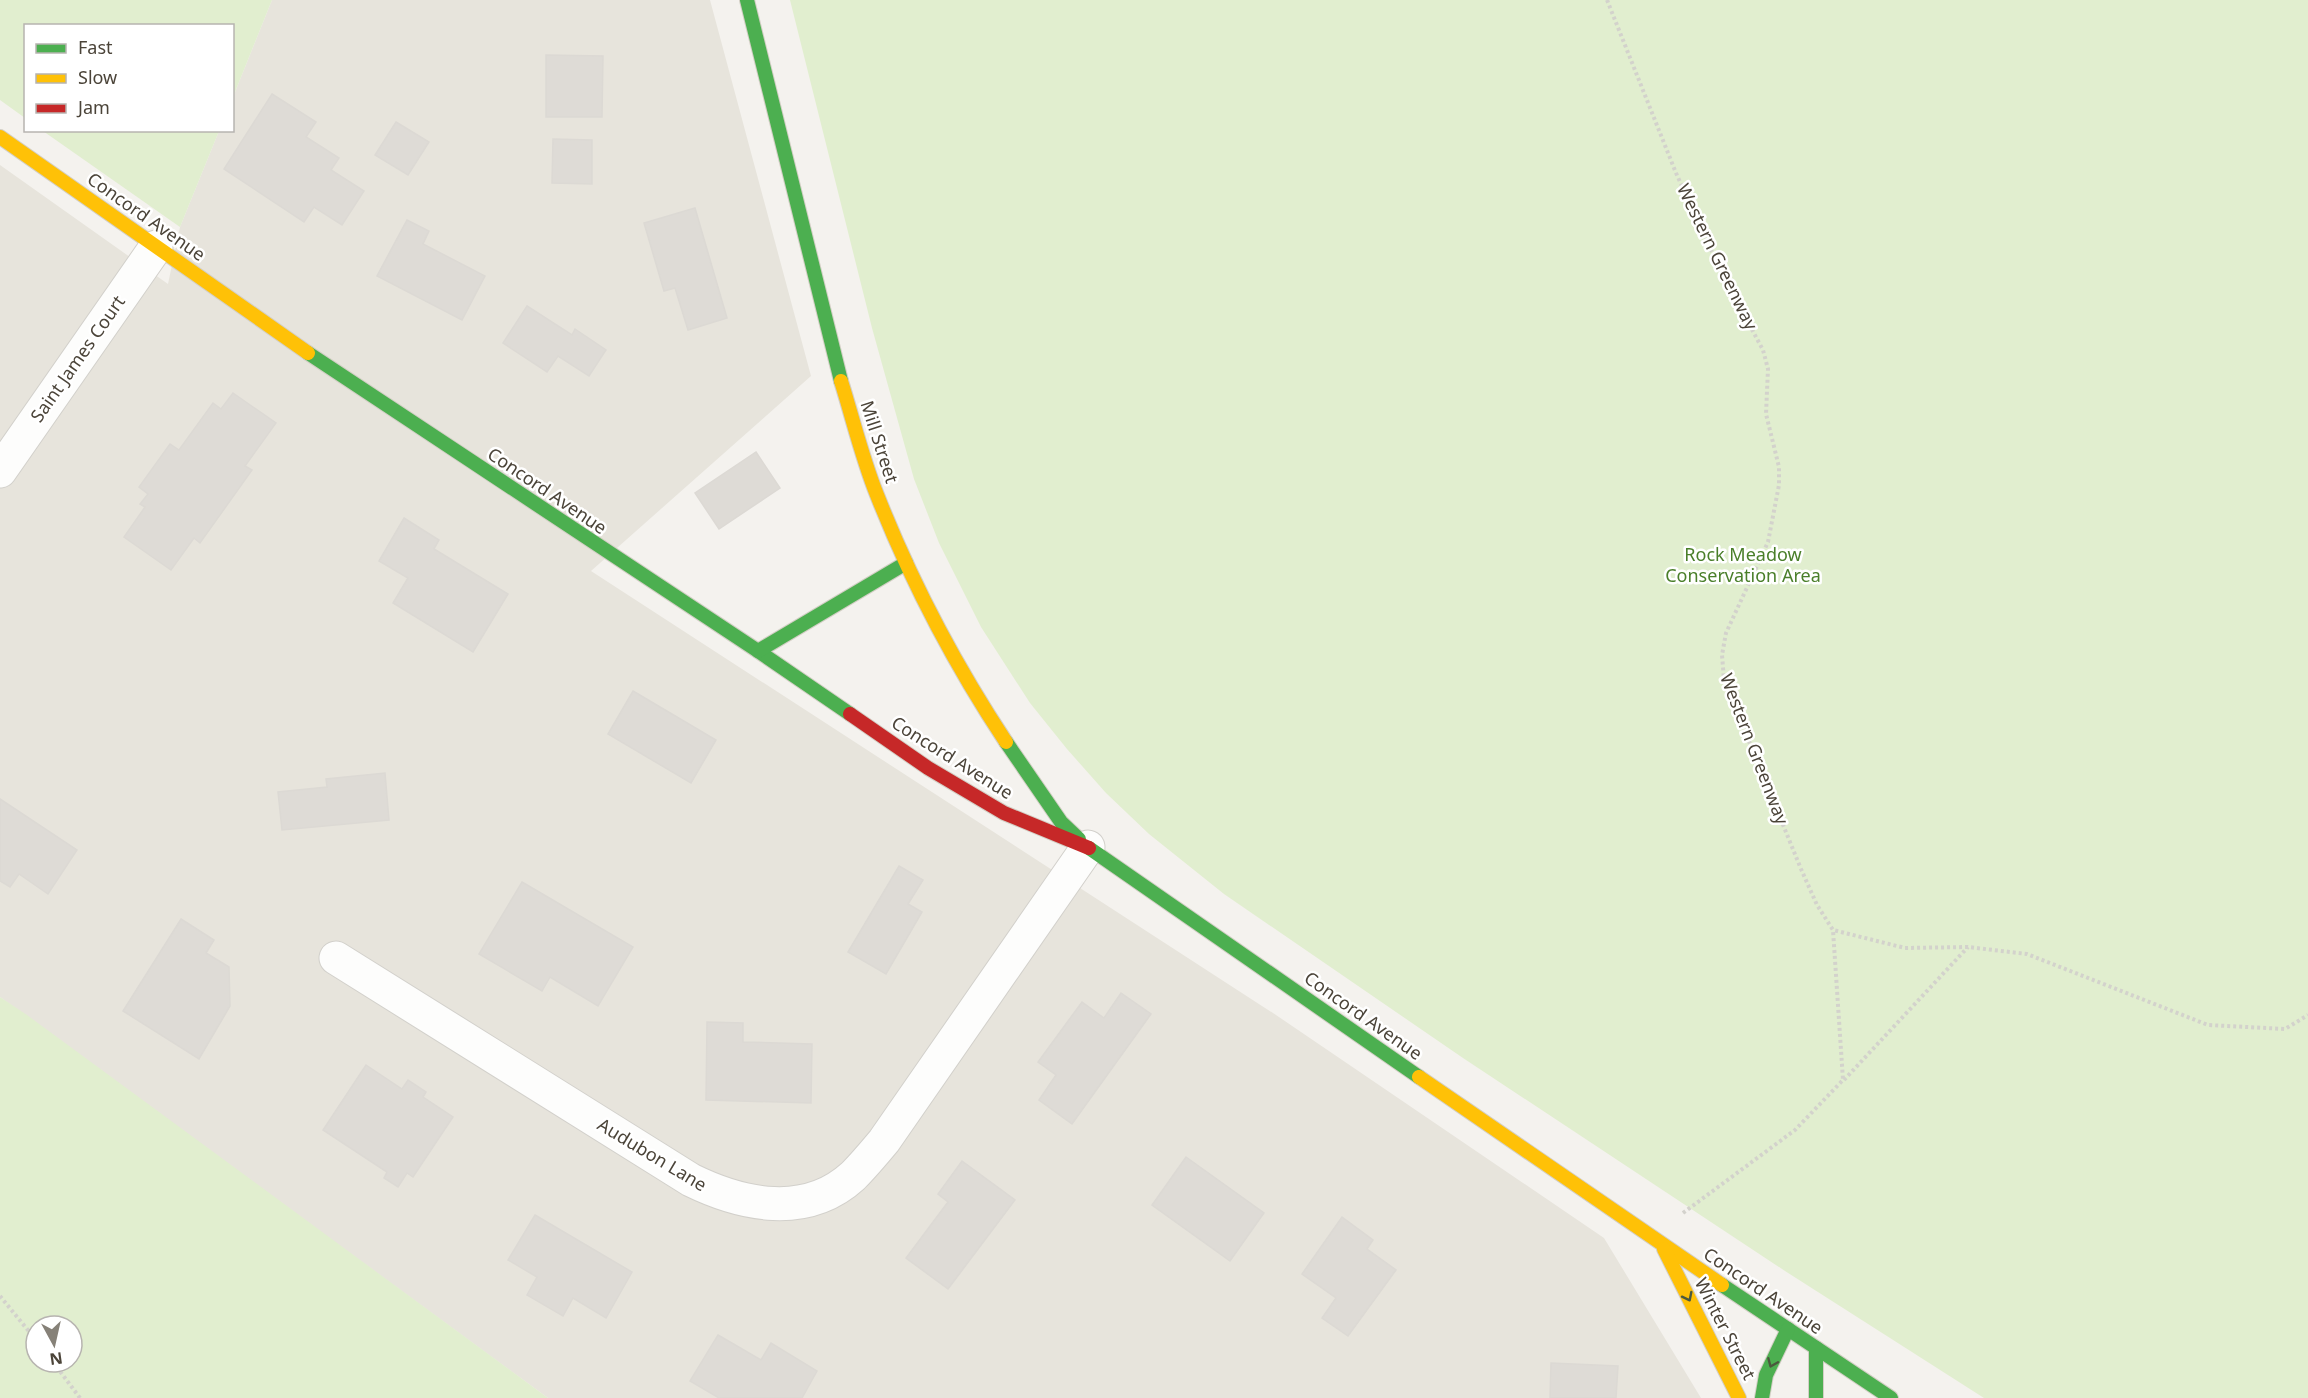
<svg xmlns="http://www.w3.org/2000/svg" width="2308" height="1398" font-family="'Noto Sans',sans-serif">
	<rect width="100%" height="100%" fill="#f4f2ee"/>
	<path fill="#e7e4dc" d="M272 0H710L811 376 591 571 1276 1015 1604 1238 1701 1398H548L0 997V165L168 284 180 227 219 131 232 130 233 97Z"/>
	<g fill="#e1eecf" fill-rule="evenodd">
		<path d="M0 0H272L233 97 232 26H26L25 118 0 100Z"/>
		<path d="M790 0H2308V1398H1984L1785 1271 1463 1058 1224 894 1149 834 1106 793 1067 749 1030 703 981 627 939 543 914 479 872 328Z"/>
		<path d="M43 131H219L180 227Z"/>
		<path d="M0 997 27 1015 548 1398H0ZM36 1326H72V1362H36Z"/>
	</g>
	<g fill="#dedbd6" stroke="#dcd9d4" stroke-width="1.5">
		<path d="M546 55 603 56 602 117H546Z"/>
		<path d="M272 94 316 122 306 137 339 158 331 170 364 191 342 225 314 207 304 222 224 169Z"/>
		<path d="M396 122 429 142 408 175 375 155Z"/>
		<path d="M553 139 592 140V184L552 183Z"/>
		<path d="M695 208 727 318 688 330 675 288 664 291 644 223Z"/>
		<path d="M407 220 429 231 423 244 485 276 462 320 377 276Z"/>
		<path d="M527 306 572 335 575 329 606 350 589 376 558 356 547 372 503 343Z"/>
		<path d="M233 393 276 423 245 466 252 470 200 543 194 538 171 570 124 537 145 507 140 504 148 494 139 487 170 444 179 450 213 403 221 409Z"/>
		<path d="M756 452 780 488 719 529 695 493Z"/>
		<path d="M404 518 439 540 434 549 508 594 473 652 393 603 408 578 379 561Z"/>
		<path d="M633 691 716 740 691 783 608 734Z"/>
		<path d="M385 773 389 820 282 830 278 792 327 787 326 779Z"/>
		<path d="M0 799 77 850 48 894 19 874 10 887 0 881Z"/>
		<path d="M899 866 923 880 908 904 922 912 886 974 848 952Z"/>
		<path d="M522 882 633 947 598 1006 550 977 542 991 479 954Z"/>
		<path d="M181 919 214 940 206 953 229 967 230 1006 199 1059 123 1011Z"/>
		<path d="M1121 993 1151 1014 1072 1124 1039 1100 1056 1075 1038 1062 1082 1002 1104 1018Z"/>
		<path d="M707 1022 743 1023V1042L812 1044 811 1103 706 1100Z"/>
		<path d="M366 1065 402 1089 408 1080 426 1092 423 1097 453 1117 413 1177 407 1173 398 1187 384 1178 387 1172 323 1130Z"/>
		<path d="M1186 1157 1264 1213 1230 1261 1152 1205Z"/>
		<path d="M962 1161 1015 1200 948 1289 906 1258 948 1202 938 1194Z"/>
		<path d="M535 1215 632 1272 606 1318 573 1298 563 1316 527 1295 537 1277 508 1260Z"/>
		<path d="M1342 1217 1373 1240 1367 1249 1396 1270 1348 1336 1322 1318 1336 1298 1302 1274Z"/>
		<path d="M718 1335 761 1360 771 1343 817 1371 802 1398H719L690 1381Z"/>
		<path d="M1551 1363 1618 1366 1616 1398H1550Z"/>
	</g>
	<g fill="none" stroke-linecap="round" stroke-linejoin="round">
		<g stroke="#d2d0cb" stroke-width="35">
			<g id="street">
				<path d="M0 471 156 247"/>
				<path d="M336 958 691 1180C742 1205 806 1219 853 1176 864 1165 874 1153 884 1141L1088 847"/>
			</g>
		</g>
		<g stroke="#d3cfc5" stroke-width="16">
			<g id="fast">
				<path d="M747 0 841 381"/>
				<path d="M308 353 758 651 850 714"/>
				<path d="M758 651 906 563"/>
				<path d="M1006 742 1061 822 1079 839"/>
				<path d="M1089 848 1419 1077"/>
				<path d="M1722 1285 1891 1398"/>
				<path d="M1816 1348V1398"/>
				<path d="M1762 1398 1766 1375 1788 1329"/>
			</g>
		</g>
		<g stroke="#d3cfc5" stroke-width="16">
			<g id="slow">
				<path d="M0 137 308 353"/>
				<path d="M841 381C853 419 862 458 877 495 911 581 955 665 1006 742"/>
				<path d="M1419 1077 1722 1285"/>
				<path d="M1664 1249 1739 1398"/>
			</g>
		</g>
		<g stroke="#d3cfc5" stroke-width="16">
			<path id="jam" d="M850 714 928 768 1004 813 1089 848"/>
		</g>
		<g stroke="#d3d2cc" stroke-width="4" stroke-dasharray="3 3" stroke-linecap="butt">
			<path d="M1607 0 1676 173 1723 276 1763 350 1768 369 1766 414 1779 467V485L1768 542 1726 633 1722 655 1724 680 1801 869 1817 905 1833 930 1905 948 1968 947 2027 954 2208 1025 2285 1029 2308 1015"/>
			<path d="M1844 1080 1968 947"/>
			<path d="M1683 1213 1795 1130 1843 1080 1833 930"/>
			<path d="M0 1296 36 1340"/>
			<path d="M53 1362 80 1398"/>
		</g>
		<use href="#street" stroke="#fdfdfc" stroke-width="33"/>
		<use href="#fast" stroke="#4caf50" stroke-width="14"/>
		<use href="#slow" stroke="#ffc107" stroke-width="14"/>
		<use href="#jam" stroke="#c62828" stroke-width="14"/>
	</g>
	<defs><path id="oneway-chevron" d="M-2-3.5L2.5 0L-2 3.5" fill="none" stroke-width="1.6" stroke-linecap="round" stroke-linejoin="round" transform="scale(1.5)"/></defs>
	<g stroke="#4b593e">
		<use href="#oneway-chevron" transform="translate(1688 1297) rotate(63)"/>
		<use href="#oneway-chevron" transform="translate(1772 1363) rotate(113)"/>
	</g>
	<g text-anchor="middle" stroke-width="5" stroke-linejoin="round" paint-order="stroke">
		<g font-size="18" fill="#4b4439" stroke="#fff">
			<text transform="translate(146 217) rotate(35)" y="6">Concord Avenue</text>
			<text transform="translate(1717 257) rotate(64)" y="6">Western Greenway</text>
			<text transform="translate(78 359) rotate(-55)" y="6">Saint James Court</text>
			<text transform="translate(879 442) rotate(72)" y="6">Mill Street</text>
			<text transform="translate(547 491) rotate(34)" y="6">Concord Avenue</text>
			<text transform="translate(1754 749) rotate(69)" y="6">Western Greenway</text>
			<text transform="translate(952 758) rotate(32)" y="6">Concord Avenue</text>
			<text transform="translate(1363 1016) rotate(35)" y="6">Concord Avenue</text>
			<text transform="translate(652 1155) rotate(31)" y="6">Audubon Lane</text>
			<text transform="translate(1763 1291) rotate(34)" y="6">Concord Avenue</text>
			<text transform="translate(1725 1329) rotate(63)" y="6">Winter Street</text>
		</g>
		<g font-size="18" fill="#4a7f2a" stroke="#fff">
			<text x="1743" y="561">Rock Meadow<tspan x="1743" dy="21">Conservation Area</tspan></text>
		</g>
	</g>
	<rect x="24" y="24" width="210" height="108" fill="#ffffff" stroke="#b7b4b0" stroke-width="1.5"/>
	<rect x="36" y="44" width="30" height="9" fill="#4caf50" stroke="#b7b4b0" stroke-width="1.5"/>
	<text x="78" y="54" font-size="18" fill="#4b4439">Fast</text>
	<rect x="36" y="74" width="30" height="9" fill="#ffc107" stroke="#b7b4b0" stroke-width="1.5"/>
	<text x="78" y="84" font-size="18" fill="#4b4439">Slow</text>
	<rect x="36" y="104" width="30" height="9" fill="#c62828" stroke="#b7b4b0" stroke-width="1.5"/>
	<text x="78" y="114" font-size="18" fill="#4b4439">Jam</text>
	<g transform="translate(54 1344) rotate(172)"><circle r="28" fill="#ffffff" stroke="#b7b4b0" stroke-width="1.5"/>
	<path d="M0-4.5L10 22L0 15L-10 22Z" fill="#868178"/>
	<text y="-9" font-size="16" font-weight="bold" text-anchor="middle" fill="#4b4439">N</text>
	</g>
</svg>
